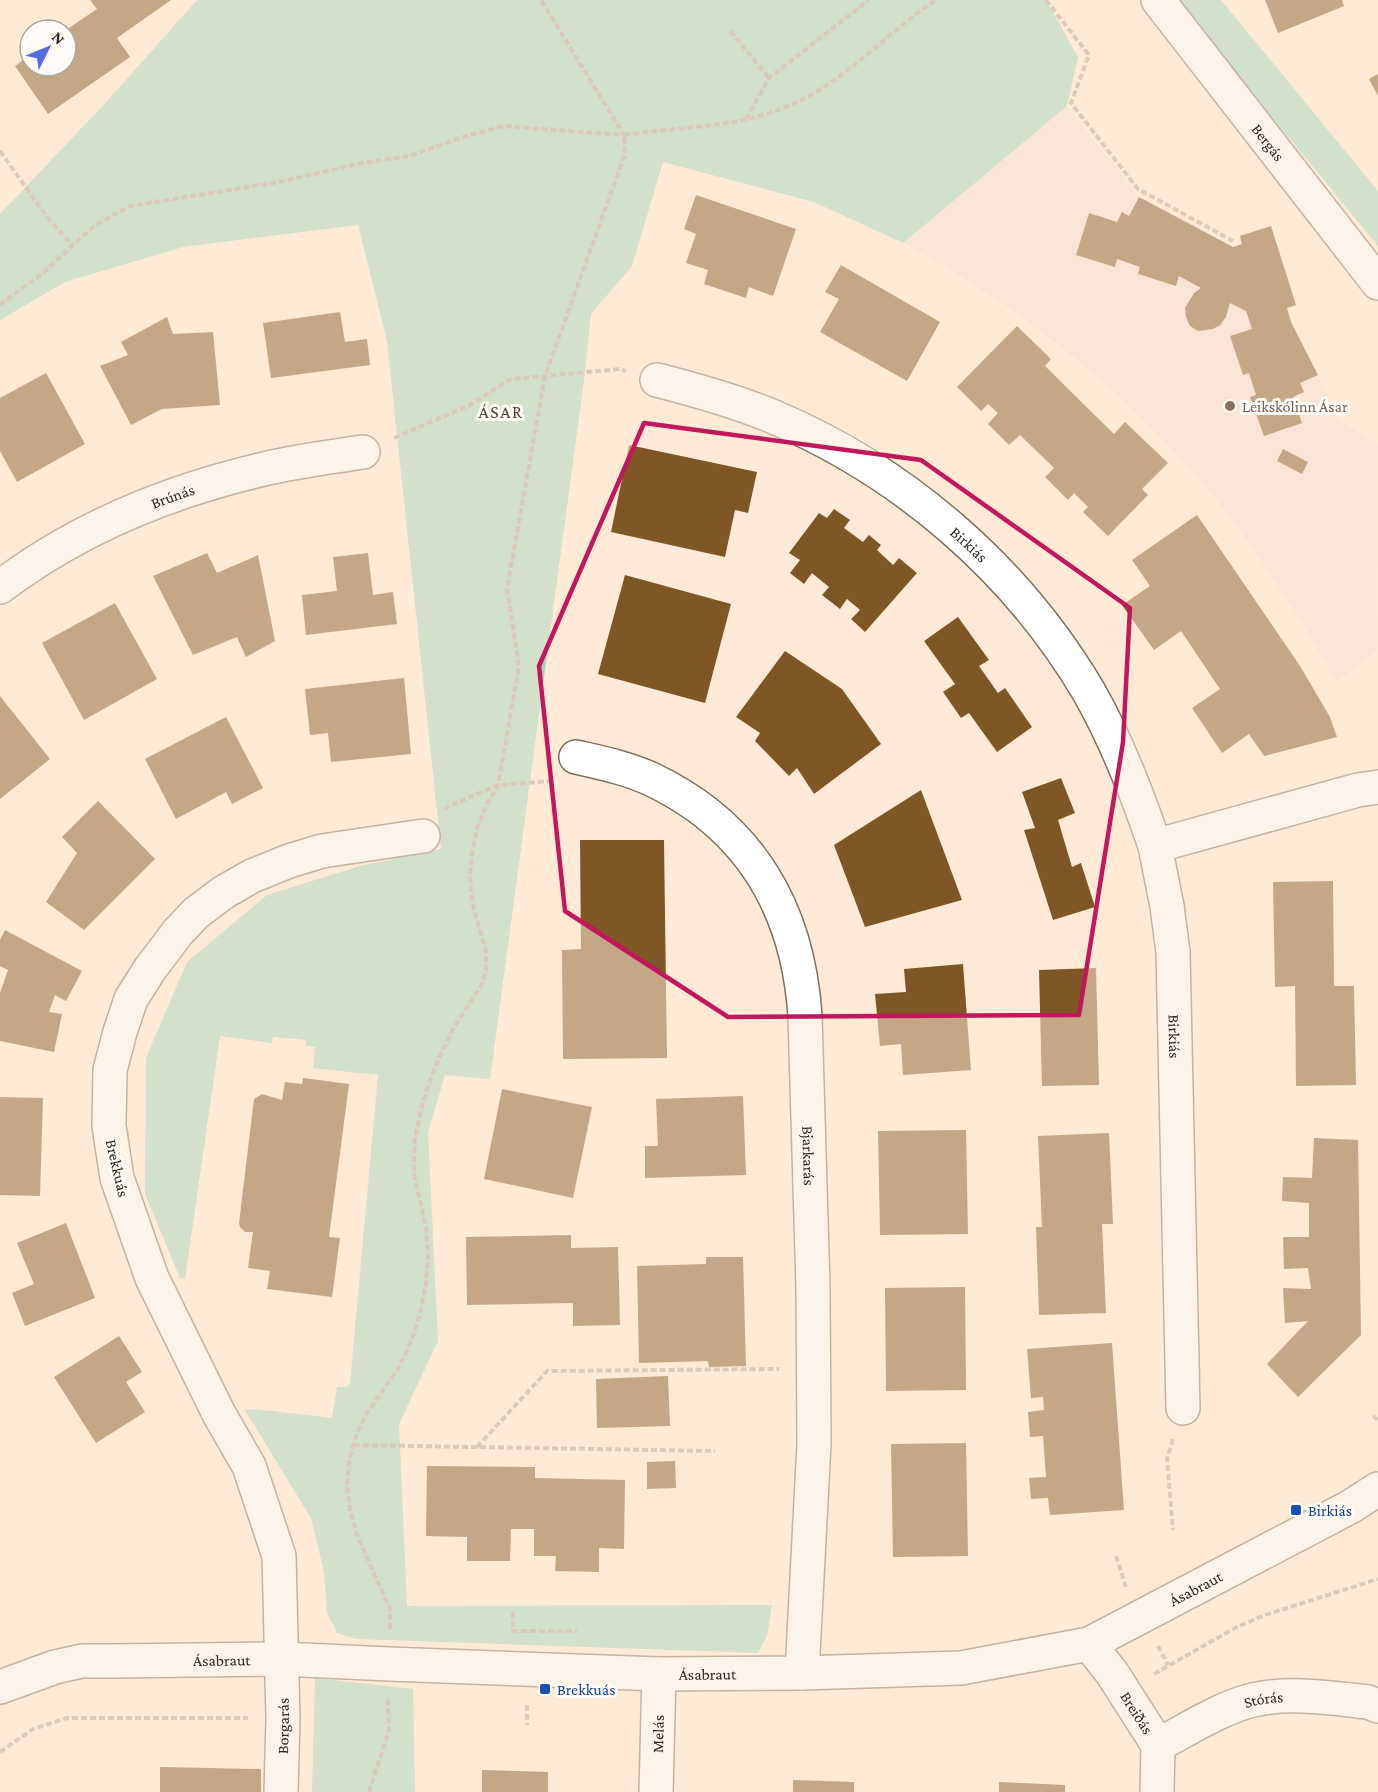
<svg xmlns="http://www.w3.org/2000/svg" width="1378" height="1792" font-family="'Crimson Pro',serif">
	<rect width="100%" height="100%" fill="#feead6"/>
	<path fill="#f7ded6" d="M1067 106 1139 197 1233 247 1242 244 1240 236 1271 226 1296 305 1287 308 1291 322 1338 419 1378 444 1377 651 1336 682 1299 617 1257 554 1212 494 1161 438 1115 393 1065 350 1014 311 959 275 903 243Z"/>
	<g fill="#a0d4bc">
		<path d="M197 0H1046L1078 57 1067 106 903 243 814 202 663 162 632 266 591 314 584 380 490 1079 445 1075 428 1132 438 1341 399 1424 407 1606 772 1605 767 1636 758 1653 356 1639 337 1633 327 1612 324 1572 311 1518 245 1410 254 1409 332 1418 337 1387H346L350 1384 378 1075 313 1068 315 1047 306 1046V1040L273 1037 272 1043 220 1036 185 1279 180 1278 145 1194 146 1058 187 962 267 895 360 866 441 849 387 341 358 225 183 247 65 282 0 320V214L110 98Z"/>
		<path d="M1176 0H1221L1378 191V246Z"/>
		<path d="M315 1678 413 1689 415 1792H312Z"/>
	</g>
	<g fill="#7f5727">
		<path d="M90 0H171L117 38 130 57 48 114 15 66 30 55V66H66V30L97 9Z"/>
		<path d="M1265 0H1342L1344 6 1278 33Z"/>
		<path d="M1378 74V96L1369 79Z"/>
		<path d="M696 195 796 229 773 296 749 287 746 298 704 284 708 270 686 263 696 234 684 229Z"/>
		<path d="M1139 197 1233 247 1242 244 1240 236 1271 226 1296 305 1287 308 1291 322 1318 375 1300 383 1304 392 1293 397 1302 423 1264 436 1250 397 1256 395 1249 373 1243 375 1230 336 1252 329 1246 311 1230 303 1226 317 1220 325 1213 329 1198 331 1190 326 1186 317 1185 308 1194 293 1201 288 1179 276 1176 286 1138 274 1140 267 1117 259 1115 267 1076 255 1089 213 1117 222 1122 212 1129 216Z"/>
		<path d="M841 265 940 322 907 381 820 332 839 299 825 292Z"/>
		<path d="M340 312 345 342 367 339 370 365 271 378 263 323Z"/>
		<path d="M167 317 173 334 213 332 220 405 162 409 131 425 100 366 128 355 121 342Z"/>
		<path d="M1017 326 1051 359 1045 366 1114 434 1125 422 1168 463 1142 489 1148 495 1108 536 1083 512 1088 507 1074 493 1068 500 1045 477 1054 468 1020 435 1009 445 988 424 998 413 988 404 981 411 957 387Z"/>
		<path d="M46 373 85 444 17 482 0 451V398Z"/>
		<path d="M629 445 757 472 748 513 735 510 725 557 611 532Z"/>
		<path d="M1283 449 1308 462 1302 474 1277 461Z"/>
		<path d="M834 509 850 520 844 528 863 542 869 535 881 545 877 550 893 565 899 558 917 573 865 632 851 619 860 610 847 599 840 609 822 595 829 587 812 573 804 584 790 573 800 560 789 553 819 513 827 518Z"/>
		<path d="M1197 515 1300 666 1330 717 1337 737 1264 756 1249 734 1222 753 1192 708 1220 689 1181 631 1154 650 1122 605 1150 586 1132 560Z"/>
		<path d="M207 553 217 573 258 555 275 641 246 657 237 637 193 655 153 576Z"/>
		<path d="M368 553 373 595 393 592 397 624 306 635 302 595 337 591 333 557Z"/>
		<path d="M625 575 731 604 705 703 598 674Z"/>
		<path d="M115 603 157 679 84 720 42 643Z"/>
		<path d="M958 617 989 660 979 666 998 693 1005 688 1032 727 997 752 969 713 961 718 943 692 955 684 924 641Z"/>
		<path d="M785 651 842 689 881 744 814 794 797 768 789 776 755 741 760 733 736 717Z"/>
		<path d="M404 678 411 754 331 762 328 733 310 735 305 689Z"/>
		<path d="M0 696 50 759 0 799Z"/>
		<path d="M226 717 263 788 232 804 226 792 176 819 145 759Z"/>
		<path d="M1061 778 1075 813 1058 820 1072 867 1081 863 1095 907 1053 920 1024 830 1035 828 1022 792Z"/>
		<path d="M921 790 962 900 865 927 834 845Z"/>
		<path d="M98 801 155 859 84 930 46 902 77 853 62 837Z"/>
		<path d="M580 840H664L667 1058 563 1059 562 950 581 949Z"/>
		<path d="M1333 881 1334 986H1354L1356 1085 1296 1086 1295 986 1275 987 1273 882Z"/>
		<path d="M5 930 82 971 66 1001 55 995 49 1012 62 1014 54 1052 0 1041V993L8 970 0 966V940Z"/>
		<path d="M963 964 971 1070 903 1075 901 1044 880 1046 875 994 906 992 904 969Z"/>
		<path d="M1096 968 1099 1085 1042 1086 1039 970Z"/>
		<path d="M303 1078 349 1084 329 1237 340 1238 332 1297 267 1289 270 1271 248 1268 253 1232H245L240 1227 239 1223 254 1099 262 1094 282 1100 285 1082 302 1084Z"/>
		<path d="M502 1089 592 1107 573 1198 484 1179Z"/>
		<path d="M743 1096 746 1175 645 1178V1146H658L656 1099Z"/>
		<path d="M0 1097 43 1098 40 1196 0 1195Z"/>
		<path d="M966 1130 968 1234 880 1235 878 1131Z"/>
		<path d="M1109 1133 1113 1224H1102L1106 1313 1039 1315 1036 1227H1042L1038 1136Z"/>
		<path d="M1314 1138 1358 1140 1361 1335 1298 1397 1267 1364 1308 1321 1285 1323 1283 1288 1311 1289 1308 1268 1284 1269 1283 1237H1309V1203L1282 1201 1283 1177 1312 1178Z"/>
		<path d="M66 1223 95 1298 25 1326 12 1293 34 1284 17 1243Z"/>
		<path d="M571 1235V1248L618 1247 620 1325 573 1326V1303L467 1305 466 1237Z"/>
		<path d="M706 1257H743L746 1366 709 1367 708 1361 639 1363 637 1266 706 1264Z"/>
		<path d="M965 1287 966 1390 886 1391 885 1288Z"/>
		<path d="M119 1336 142 1372 126 1382 145 1412 96 1443 54 1377Z"/>
		<path d="M1112 1343 1124 1510 1050 1515 1048 1498 1031 1499 1029 1478 1046 1477 1043 1436 1030 1437 1028 1412 1044 1410 1043 1397 1031 1398 1027 1349Z"/>
		<path d="M668 1376 670 1426 597 1428 596 1379Z"/>
		<path d="M966 1443 968 1556 893 1557 891 1444Z"/>
		<path d="M675 1461 676 1488 647 1489V1462Z"/>
		<path d="M427 1466 535 1467V1478L625 1480 624 1549 599 1548V1572L555 1571 556 1556H534V1529H511L510 1561H467V1537L426 1536Z"/>
		<path d="M160 1767 261 1769V1792H160Z"/>
		<path d="M482 1770 548 1772V1792H482Z"/>
		<path d="M793 1780 854 1782V1792H793Z"/>
		<path d="M999 1782 1065 1785V1792H999Z"/>
	</g>
	<g fill="none" stroke-linecap="round" stroke-linejoin="round">
		<g stroke="#81705e" stroke-width="36">
			<g id="minor">
				<path id="s1" d="M1158 0 1378 283"/>
				<path id="s2" d="M657 380C696 390 736 401 774 417 904 472 1017 570 1089 692 1117 741 1137 793 1155 846L1358 790 1378 787"/>
				<path id="s3" d="M0 587C78 528 169 491 264 469 296 461 330 457 363 452"/>
				<path id="s4" d="M576 757C602 763 627 768 651 779 750 826 798 909 805 1016L813 1287 814 1444 802 1673"/>
				<path id="s5" d="M1155 846 1167 906 1173 952 1183 1408"/>
				<path id="s6" d="M1089 1644 1112 1673 1158 1745 1157 1792"/>
				<path id="s7" d="M0 1687 55 1667 82 1661H112L282 1659 389 1664 659 1674 802 1673 961 1668 1089 1644 1350 1507 1378 1489"/>
				<path id="s8" d="M1158 1745C1187 1730 1217 1710 1249 1701 1285 1691 1332 1698 1368 1702L1378 1706"/>
				<path id="s9" d="M281 1792 283 1718 279 1556 249 1466 219 1414 152 1278 117 1178 109 1126 110 1070 120 1032 131 999 150 969 178 932 196 913 224 892 252 876 289 861 322 851 423 836"/>
				<path id="s10" d="M656 1792 659 1674"/>
			</g>
		</g>
		<g stroke="#b7a798" stroke-width="4" stroke-dasharray="6 3" stroke-linecap="butt">
			<path d="M1046 0 1089 55 1071 103 1138 189 1233 241"/>
			<path d="M730 31 769 78"/>
			<path d="M746 119 769 78 869 0"/>
			<path d="M0 151 47 217 73 246"/>
			<path d="M0 305 43 273 94 226 130 206 279 182 362 163 409 156 463 137 503 126 624 135 541 0"/>
			<path d="M394 438 470 405 511 379 620 369 626 371"/>
			<path d="M445 810 447 807 498 785 551 781"/>
			<path d="M1373 1416 1378 1420"/>
			<path d="M1173 1439 1167 1459 1173 1530"/>
			<path d="M354 1445 715 1451"/>
			<path d="M477 1447 547 1371 779 1369"/>
			<path d="M1116 1556 1126 1587"/>
			<path d="M513 1612V1631H577"/>
			<path d="M390 1629V1609L357 1535 350 1510 347 1485 349 1460 356 1436 367 1413 398 1369 411 1342 420 1314 426 1284 428 1256 426 1227 414 1174 415 1139 422 1106 432 1074 453 1029 481 986 486 970V952L473 906 470 877 472 852 477 829 486 806 498 785 519 666 507 589 545 376 625 154 624 135C689 125 748 129 807 97 855 71 891 30 936 0"/>
			<path d="M1158 1646 1168 1665"/>
			<path d="M1154 1674 1235 1628 1265 1615 1378 1579"/>
			<path d="M527 1705V1725"/>
			<path d="M0 1752 33 1729 67 1718H248"/>
			<path d="M369 1792 389 1730 388 1699"/>
		</g>
		<use href="#minor" stroke="#fff" stroke-width="33"/>
	</g>
	<path d="M0 0H1378V1792H0ZM644 423 921 460 1130 608 1123 742 1079 1015 728 1017 565 911 539 666Z" fill="#feead6" fill-opacity=".55" fill-rule="evenodd"/>
	<path fill="none" stroke="#c2185b" stroke-width="4.5" stroke-linejoin="round" d="M644 423 921 460 1130 608 1123 742 1079 1015 728 1017 565 911 539 666Z"/>
	<circle fill="#8d6e63" stroke="#fffbf6" stroke-width="2" cx="1230" cy="406" r="6"/>
	<g fill="#1a4fb4" stroke="#fffbf6" stroke-width="2">
		<rect x="1290" y="1504" width="12" height="12" rx="3"/>
		<rect x="539" y="1683" width="12" height="12" rx="3"/>
	</g>
	<g text-anchor="middle" stroke-width="6" stroke-linejoin="round" paint-order="stroke">
		<g font-size="16" fill="#2d261e" stroke="#fffbf6">
			<text dy="6" stroke="none"><textPath href="#s1" startOffset="180">Bergás</textPath></text>
			<text dy="6" stroke="none"><textPath href="#s3" startOffset="196">Brúnás</textPath></text>
			<text dy="6" stroke="none"><textPath href="#s2" startOffset="357">Birkiás</textPath></text>
			<text dy="6" stroke="none"><textPath href="#s5" startOffset="192">Birkiás</textPath></text>
			<text dy="6" stroke="none"><textPath href="#s4" startOffset="516">Bjarkarás</textPath></text>
			<text transform="translate(118 1168) rotate(77)" y="6">Brekkuás</text>
			<text dy="6" stroke="none"><textPath href="#s7" startOffset="1216">Ásabraut</textPath></text>
			<text dy="6" stroke="none"><textPath href="#s7" startOffset="226">Ásabraut</textPath></text>
			<text dy="6" stroke="none"><textPath href="#s7" startOffset="712">Ásabraut</textPath></text>
			<text dy="6" stroke="none"><textPath href="#s8" startOffset="116">Stórás</textPath></text>
			<text dy="6" stroke="none"><textPath href="#s6" startOffset="84">Breiðás</textPath></text>
			<text dy="6" stroke="none"><textPath href="#s9" startOffset="66">Borgarás</textPath></text>
			<text dy="6" stroke="none"><textPath href="#s10" startOffset="58">Melás</textPath></text>
		</g>
		<g font-size="16" fill="#785e54" stroke="#fffbf6" text-anchor="start">
			<text x="1242" y="412">Leikskólinn Ásar</text>
		</g>
		<g font-size="16" fill="#164399" stroke="#fffbf6" text-anchor="start">
			<text x="1308" y="1516">Birkiás</text>
			<text x="557" y="1695">Brekkuás</text>
		</g>
		<g font-size="18" letter-spacing="1.5" fill="#564635" stroke="#fffbf6">
			<text x="501" y="418">ÁSAR</text>
		</g>
	</g>
	<g transform="translate(48 48) rotate(47)"><circle r="28" fill="#fffbf6" stroke="#aba6a0" stroke-width="1.5"/>
	<path d="M0-4.5L10 22L0 15L-10 22Z" fill="#546be1"/>
	<text y="-9" font-size="16" font-weight="bold" text-anchor="middle" fill="#2d261e">N</text>
	</g>
</svg>
